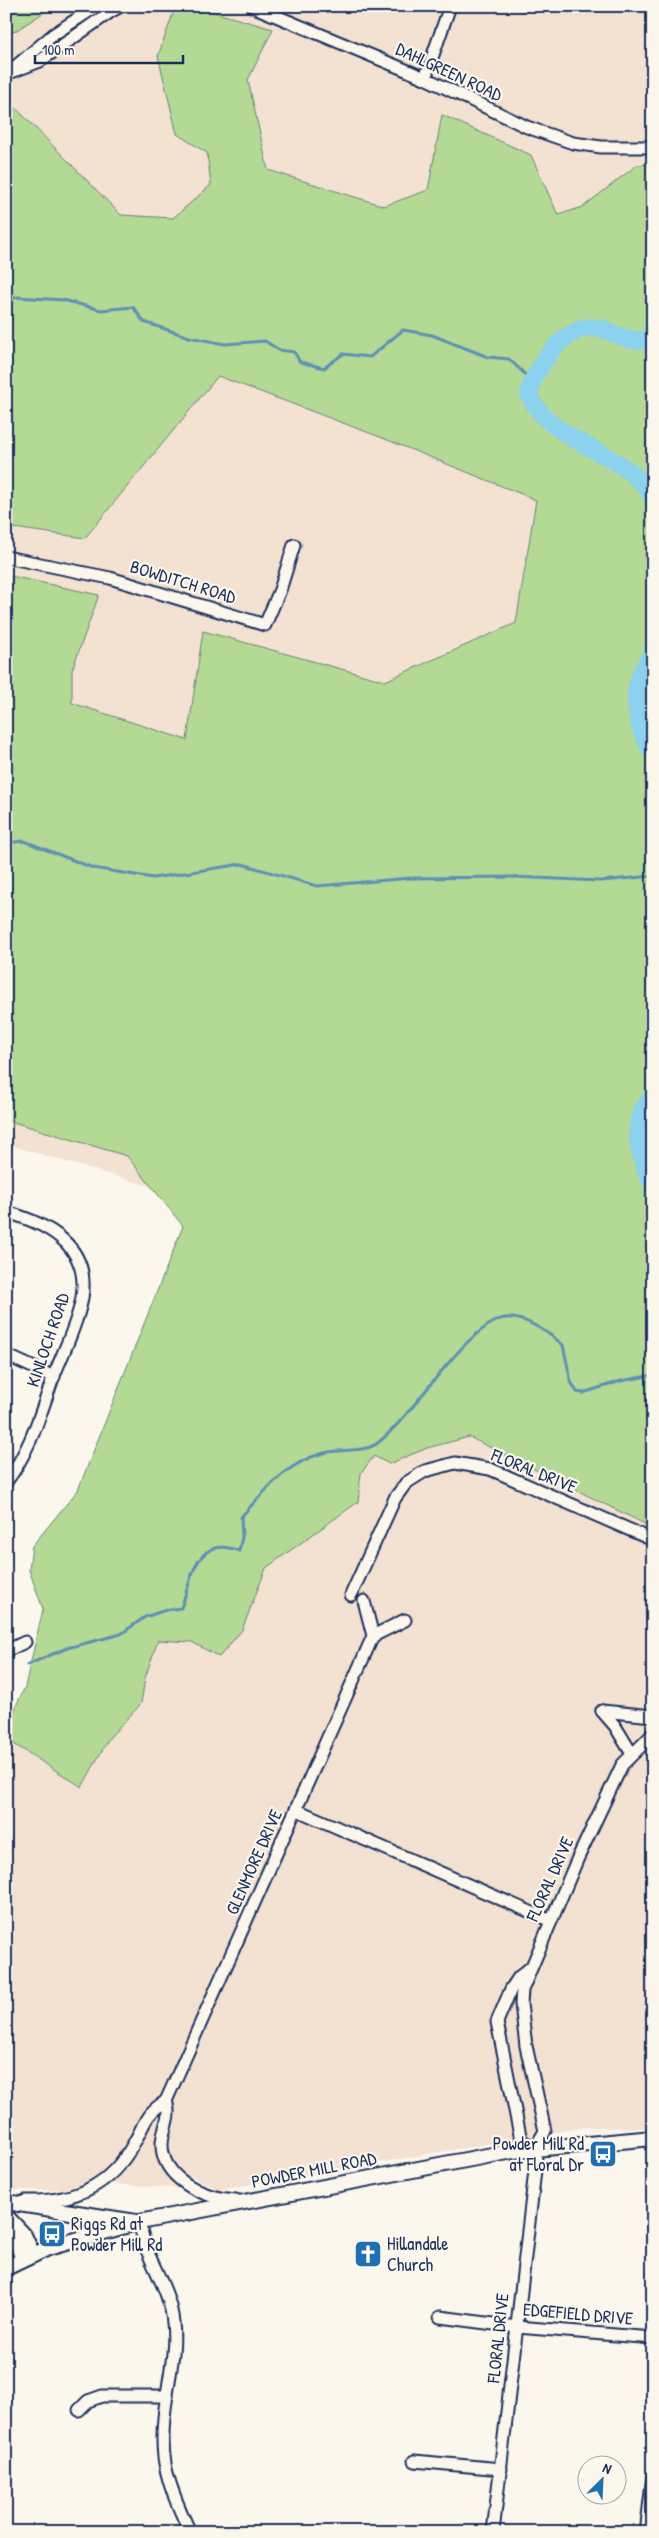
<svg xmlns="http://www.w3.org/2000/svg" width="659" height="2538" font-family="'Patrick Hand',sans-serif">
	<rect width="100%" height="100%" fill="#fbf7ec"/>
	<filter id="ink" filterUnits="userSpaceOnUse"><feTurbulence type="fractalNoise" baseFrequency=".02" numOctaves="2"/><feDisplacementMap in="SourceGraphic" scale="10" xChannelSelector="R" yChannelSelector="G"/><feConvolveMatrix kernelMatrix="1 2 1 2 8 2 1 2 1" color-interpolation-filters="sRGB"/></filter>
	<g filter="url(#ink)">
		<path fill="#f3e1d2" d="M6 6H653V2128L586 2127 219 2190 192 2176 184 2189 113 2184 104 2174 85 2184 58 2190H6V1736L204 1202 6 1144Z"/>
		<g fill="#b3d995" stroke="#67847a">
			<path d="M6 6H54L6 37Z"/>
			<path d="M175 8 206 10 273 29 248 80 268 170 384 206 428 190 442 115 531 155 558 215 583 207 637 165 653 164V1528L469 1437 427 1448 389 1464 374 1456 361 1473 358 1502 266 1568 242 1630 219 1657 192 1642 158 1640 145 1678 141 1704 109 1738 82 1787 6 1739V1727L25 1687 43 1609 29 1570 32 1546 78 1490 183 1226 127 1156 6 1120V575L99 595 72 670V703L187 740 203 631 385 681 516 623 536 500 380 437 218 376 85 538 6 527V103L9 101 121 215 173 218 211 185 207 153 177 134 158 56Z"/>
		</g>
		<g fill="none" stroke-linecap="round" stroke-linejoin="round">
			<g stroke="#5f90b4" stroke-width="3">
				<path d="M6 301 17 297 63 300 101 310 133 307 144 322 189 337 225 344 265 341 279 350 294 352 300 362 324 368 343 354 370 357 403 330 432 335 488 357 509 359 532 381"/>
				<path d="M6 843 24 841 93 868 153 878 242 864 317 886 411 878 513 877 601 881 653 876"/>
				<path d="M27 1665 67 1648 121 1634 145 1617 166 1610 181 1608C192 1578 196 1534 239 1551L242 1537 241 1517C266 1490 287 1462 324 1453 341 1448 364 1454 379 1442 416 1412 457 1338 498 1320 518 1311 548 1332 563 1345L571 1382 577 1392 583 1393 621 1381 653 1375"/>
			</g>
			<g stroke="#8cd1ee" stroke-width="18">
				<path d="M653 336C634 348 617 332 598 328 568 321 532 369 529 395 554 448 625 448 653 498"/>
				<path d="M653 654C628 683 633 722 653 753"/>
				<path d="M653 1096C635 1115 635 1134 642 1158 644 1167 646 1175 653 1183"/>
			</g>
			<g stroke="#1b2f5e" stroke-width="15">
				<g id="minor">
					<path d="M252 6 425 78 527 127 573 143 601 147H653"/>
					<path d="M15 67 54 34 97 6"/>
					<path d="M6 74 40 61 110 12 121 6"/>
					<path d="M425 78 450 6"/>
					<path d="M6 557 110 578 265 625 280 590 294 545"/>
					<path d="M6 1212C53 1225 95 1250 80 1307 74 1331 62 1355 53 1378 40 1415 30 1451 6 1482"/>
					<path d="M6 1355 54 1377"/>
					<path d="M351 1595 395 1498 406 1483 425 1471 455 1463 490 1469 653 1540"/>
					<path d="M373 1636 405 1620"/>
					<path d="M6 1651 25 1642"/>
					<path d="M602 1711 615 1726 632 1754"/>
					<path d="M602 1711 653 1716"/>
					<path d="M297 1810 551 1921"/>
					<path d="M530 1968 519 1977 511 1989 497 2022 521 2140 535 2148"/>
					<path d="M166 2101 373 1636 364 1601"/>
					<path d="M166 2101C172 2117 163 2127 162 2143 161 2179 205 2199 236 2200"/>
					<path d="M25 2201C74 2202 110 2187 134 2143 146 2122 144 2115 166 2101"/>
					<path d="M139 2222C142 2233 144 2245 149 2255 159 2278 171 2298 173 2323 176 2348 170 2372 167 2395 157 2454 165 2479 190 2532"/>
					<path d="M440 2317 517 2327 653 2338"/>
					<path d="M79 2410 88 2401 102 2396H167"/>
					<path d="M414 2461 501 2469"/>
					<path d="M493 2532 536 2162 535 2148 545 2131 526 2046 521 2004 522 1990 577 1860 622 1765 653 1734"/>
					<path d="M646 2532 653 2476"/>
				</g>
			</g>
			<g stroke="#1b2f5e" stroke-width="18">
				<g id="major">
					<path d="M6 2202 136 2222"/>
					<path d="M6 2216 24 2235 33 2255"/>
					<path d="M6 2231 17 2244 23 2259"/>
					<path d="M6 2268 48 2248 139 2222 513 2151 653 2138"/>
				</g>
			</g>
			<use href="#minor" stroke="#fbf7ec" stroke-width="11"/>
			<use href="#major" stroke="#fbf7ec" stroke-width="14"/>
		</g>
	</g>
	<defs>
		<g id="bus-square" transform="scale(1.4375)"><rect x="-9" y="-9" width="18" height="18" rx="4" fill="#1f6fb2" stroke="#fbf7ec"/><path d="M-5-6H5V4H4V6H2V4H-2V6H-4V4H-5ZM-3.5-4V0h7V-4ZM-3.5 1.2v1.5H-2V1.2ZM2 1.2v1.5H3.5V1.2Z" fill="#fff"/></g>
		<g id="church-square" transform="scale(1.4375)"><rect x="-9" y="-9" width="18" height="18" rx="4" fill="#1f6fb2" stroke="#fbf7ec"/><path d="M-1.2-6h2.4v3.5h3.3v2.4h-3.3V6h-2.4V-.1h-3.3v-2.4h3.3Z" fill="#fff"/></g>
	</defs>
	<g fill-rule="evenodd">
		<use href="#bus-square" x="603" y="2154"/>
		<use href="#bus-square" x="52" y="2234"/>
		<use href="#church-square" x="368" y="2254"/>
	</g>
	<g text-anchor="middle" stroke-width="4.5" stroke-linejoin="round" paint-order="stroke">
		<g font-size="18" fill="#1b2f5e" stroke="#fbf7ec">
			<text transform="translate(449 72) rotate(25)" y="6">DAHLGREEN ROAD</text>
			<text transform="translate(183 582) rotate(17)" y="6">BOWDITCH ROAD</text>
			<text transform="translate(48 1340) rotate(-71)" y="6">KINLOCH ROAD</text>
			<text transform="translate(534 1471) rotate(22)" y="6">FLORAL DRIVE</text>
			<text transform="translate(254 1862) rotate(-66)" y="6">GLENMORE DRIVE</text>
			<text transform="translate(550 1879) rotate(-66)" y="6">FLORAL DRIVE</text>
			<text transform="translate(314 2170) rotate(-11)" y="6">POWDER MILL ROAD</text>
			<text transform="translate(578 2314) rotate(5)" y="6">EDGEFIELD DRIVE</text>
			<text transform="translate(498 2338) rotate(-84)" y="6">FLORAL DRIVE</text>
		</g>
		<g font-size="18" fill="#1b2f5e" stroke="#fbf7ec" text-anchor="start">
			<text x="584" y="2150" text-anchor="end">Powder Mill Rd<tspan x="584" dy="21">at Floral Dr</tspan></text>
			<text x="71" y="2230">Riggs Rd at<tspan x="71" dy="21">Powder Mill Rd</tspan></text>
			<text x="387" y="2250">Hillandale<tspan x="387" dy="21">Church</tspan></text>
		</g>
	</g>
	<rect width="659" height="2538" fill="none" stroke="#fbf7ec" stroke-width="25"/>
	<rect x="12" y="12" width="634" height="2513" fill="none" stroke="#1b2f5e" stroke-width="2" filter="url(#ink)"/>
	<g transform="translate(602 2480) rotate(24)"><circle r="24" fill="#fbf7ec" stroke="#a1a7b3"/>
	<path d="M0-4L9 19L0 12L-9 19Z" fill="#1f6fb2"/>
	<text y="-8" font-size="14" font-weight="bold" text-anchor="middle" fill="#1b2f5e">N</text>
	</g>
	<path d="M35 55v8h148v-8" fill="none" stroke="#1b2f5e" stroke-width="2.5"/>
	<text x="42" y="55" font-size="15" fill="#1b2f5e" stroke="#fbf7ec" stroke-width="4" paint-order="stroke">100 m</text>
</svg>
